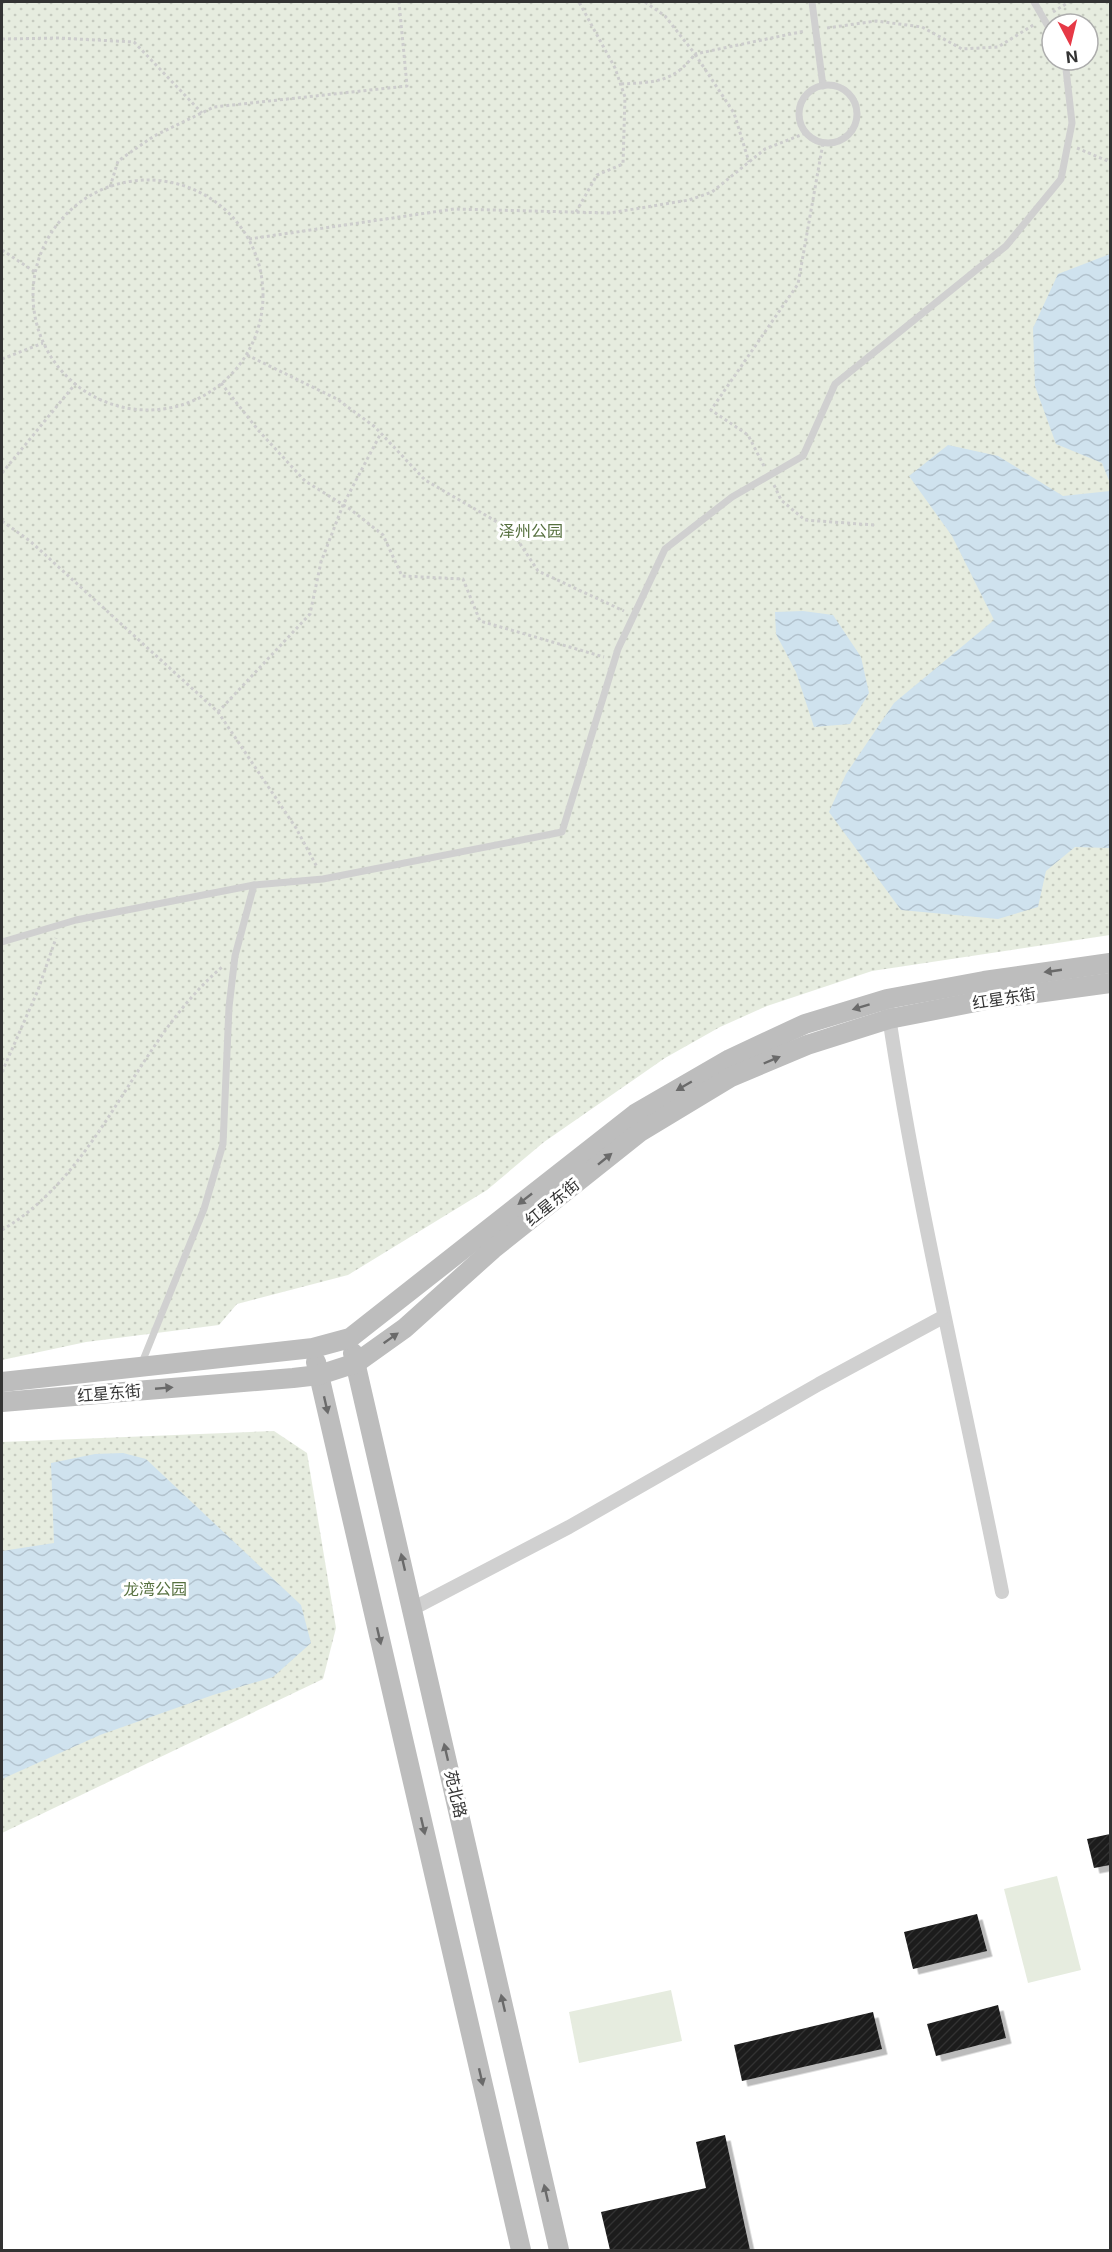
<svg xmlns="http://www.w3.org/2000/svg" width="1112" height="2252" font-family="Inter,'Noto Sans SC',sans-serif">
	<defs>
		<pattern id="green-dots" width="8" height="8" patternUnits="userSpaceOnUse" patternTransform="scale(1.5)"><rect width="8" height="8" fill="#e6ecdf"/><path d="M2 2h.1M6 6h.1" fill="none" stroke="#c6cbc0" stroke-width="1.8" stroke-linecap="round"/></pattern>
		<pattern id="water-waves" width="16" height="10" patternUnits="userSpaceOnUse" patternTransform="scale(1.5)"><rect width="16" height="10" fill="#cfe2ee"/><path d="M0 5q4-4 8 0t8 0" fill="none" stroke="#b2c2cd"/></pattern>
		<pattern id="building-hatch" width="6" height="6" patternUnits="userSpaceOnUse" patternTransform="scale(1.5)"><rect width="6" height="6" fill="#1a1a1a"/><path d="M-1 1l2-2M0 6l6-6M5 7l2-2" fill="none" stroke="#333"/></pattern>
		<filter id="shadow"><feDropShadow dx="5.5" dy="5.5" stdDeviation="0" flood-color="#0004"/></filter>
	</defs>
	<rect width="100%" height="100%" fill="#fff"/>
	<g fill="url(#green-dots)" fill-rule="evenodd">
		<path d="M2 2H1110V935L872 971 767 1006 720 1027 665 1058 544 1142 487 1190 348 1275 237 1304 219 1325 86 1342 2 1360ZM1052 24H1088V60H1052Z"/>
		<path d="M274 1431 307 1453 336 1628 323 1679 2 1833V1442Z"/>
	</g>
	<g fill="#e6ecdf">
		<path d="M1057 1876 1081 1970 1028 1983 1004 1889Z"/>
		<path d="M671 1990 682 2041 579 2063 569 2012Z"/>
	</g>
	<g fill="url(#water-waves)">
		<path d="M1110 254V483L1102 463 1056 444 1035 386 1033 328 1058 274Z"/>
		<path d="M948 445 998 456 1063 496 1110 491V848L1075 847 1046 871 1038 907 998 919 901 910 829 812 846 774 894 703 994 620 952 536 909 476Z"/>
		<path d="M803 611 833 615 861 657 869 693 850 724 814 727 796 672 776 634 775 612Z"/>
		<path d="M123 1453 146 1459 301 1605 311 1643 273 1677 213 1695 100 1735 2 1779V1551L54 1543 51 1463 95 1454Z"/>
	</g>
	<g fill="url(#building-hatch)" filter="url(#shadow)">
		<path d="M1110 1834V1865L1094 1868 1087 1839Z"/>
		<path d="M977 1914 987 1951 913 1969 904 1932Z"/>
		<path d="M998 2005 1006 2038 936 2056 927 2024Z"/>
		<path d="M873 2012 882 2049 742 2081 734 2045Z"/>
		<path d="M725 2135 750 2250H610L601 2212 706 2188 696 2142Z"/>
	</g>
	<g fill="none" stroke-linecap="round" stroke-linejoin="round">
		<g stroke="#cdcdcd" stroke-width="3" stroke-dasharray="3 3" stroke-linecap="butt">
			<path d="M645 2 665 16 695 54 805 31"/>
			<path d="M1053 12 1069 2"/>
			<path d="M827 28 876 21 922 27 962 49 998 47 1035 24"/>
			<path d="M2 39 58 38 134 42 202 113"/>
			<path d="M621 84C655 82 673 83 695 54L734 113 749 162"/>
			<path d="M1077 148 1110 162"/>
			<circle cx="148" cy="295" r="115"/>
			<path d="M110 187 118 161 154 136 214 107 407 86 399 2"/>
			<path d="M576 212 597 175 623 164 625 97 615 68 579 2"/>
			<path d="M249 239 454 209 610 213 689 200 712 192 765 149 806 133"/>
			<path d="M2 250 35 272"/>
			<path d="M247 355 337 399 375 427 425 480 511 530 538 571 624 611"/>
			<path d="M2 359 43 343"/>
			<path d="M221 383 258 430 305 481 350 509 383 535 402 576 463 579 480 621 604 657"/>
			<path d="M764 466 748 435 711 410 798 284 823 143"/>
			<path d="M2 473 76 383"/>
			<path d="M774 485 781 500 805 520 874 525"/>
			<path d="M2 521 30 541 218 712 296 828 317 867"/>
			<path d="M218 712 310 614 321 562 343 505 381 433"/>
			<path d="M2 1072 38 990 56 938"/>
			<path d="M2 1230C103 1170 134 1042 222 967"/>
		</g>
		<g stroke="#d0d0d0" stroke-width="7">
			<path d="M812 2 823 86"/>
			<path d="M1034 2 1052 33"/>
			<circle cx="828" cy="114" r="29"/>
			<path d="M2 942 76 920 254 885"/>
			<path d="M141 1365 204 1209 223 1144 229 1007 235 956 254 885 323 879 562 832 618 649 665 549 732 497 803 456 835 384 1006 246 1061 179 1072 123 1065 60"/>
		</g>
		<g stroke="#d0d0d0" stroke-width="14">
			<path d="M888 1010C917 1206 964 1398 1002 1592"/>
			<path d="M414 1608 569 1527 819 1384 943 1317"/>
		</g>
		<g stroke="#bdbdbd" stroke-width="20">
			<path d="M353 1353 559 2250"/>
			<path d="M316 1362 521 2250"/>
			<path d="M2 1382 313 1348 350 1338 635 1114 730 1059 805 1024 887 999 984 981 1110 963"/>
			<path d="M2 1402 293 1378 319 1375 356 1363 405 1328 493 1249 640 1132 731 1077 807 1045 889 1019 986 1000 1110 983"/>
		</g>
	</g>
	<defs><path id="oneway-solid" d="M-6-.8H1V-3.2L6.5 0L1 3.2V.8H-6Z" transform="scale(1.5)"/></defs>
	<g fill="#6a6a6a">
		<use href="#oneway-solid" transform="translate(1053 971) rotate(172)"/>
		<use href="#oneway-solid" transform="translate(861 1007) rotate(163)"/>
		<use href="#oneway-solid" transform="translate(772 1060) rotate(-23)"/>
		<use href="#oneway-solid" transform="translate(684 1086) rotate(150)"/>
		<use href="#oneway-solid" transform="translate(605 1159) rotate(-39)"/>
		<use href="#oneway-solid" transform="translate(525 1199) rotate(142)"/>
		<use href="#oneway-solid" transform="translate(391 1338) rotate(-35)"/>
		<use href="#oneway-solid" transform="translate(164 1388) rotate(-5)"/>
		<use href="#oneway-solid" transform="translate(326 1405) rotate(77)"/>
		<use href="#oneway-solid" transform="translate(403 1562) rotate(-103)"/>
		<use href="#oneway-solid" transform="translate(379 1636) rotate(77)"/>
		<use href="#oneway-solid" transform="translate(446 1752) rotate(-103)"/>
		<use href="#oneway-solid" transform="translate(423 1826) rotate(77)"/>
		<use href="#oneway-solid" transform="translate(503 2003) rotate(-103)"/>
		<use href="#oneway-solid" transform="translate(481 2077) rotate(77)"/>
		<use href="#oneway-solid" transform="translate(546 2193) rotate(-103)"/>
	</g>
	<g text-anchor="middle" stroke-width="6" stroke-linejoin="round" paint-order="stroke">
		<g font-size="16" fill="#56703f" stroke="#fff">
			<text x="531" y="537">泽州公园</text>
			<text x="155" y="1595">龙湾公园</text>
		</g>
		<g font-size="16" fill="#333" stroke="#fff">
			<text transform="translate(1004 998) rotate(-9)" y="6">红星东街</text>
			<text transform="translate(552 1202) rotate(-39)" y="6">红星东街</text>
			<text transform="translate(109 1393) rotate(-5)" y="6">红星东街</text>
			<text transform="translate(456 1794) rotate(77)" y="6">苑北路</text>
		</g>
	</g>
	<rect width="1112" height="2252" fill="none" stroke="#333333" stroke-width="6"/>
	<g transform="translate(1070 42) rotate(173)"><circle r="28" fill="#ffffff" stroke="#adadad" stroke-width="1.5"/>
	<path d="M0-4.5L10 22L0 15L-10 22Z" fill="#e63946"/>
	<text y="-9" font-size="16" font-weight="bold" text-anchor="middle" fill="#333333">N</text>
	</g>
</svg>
